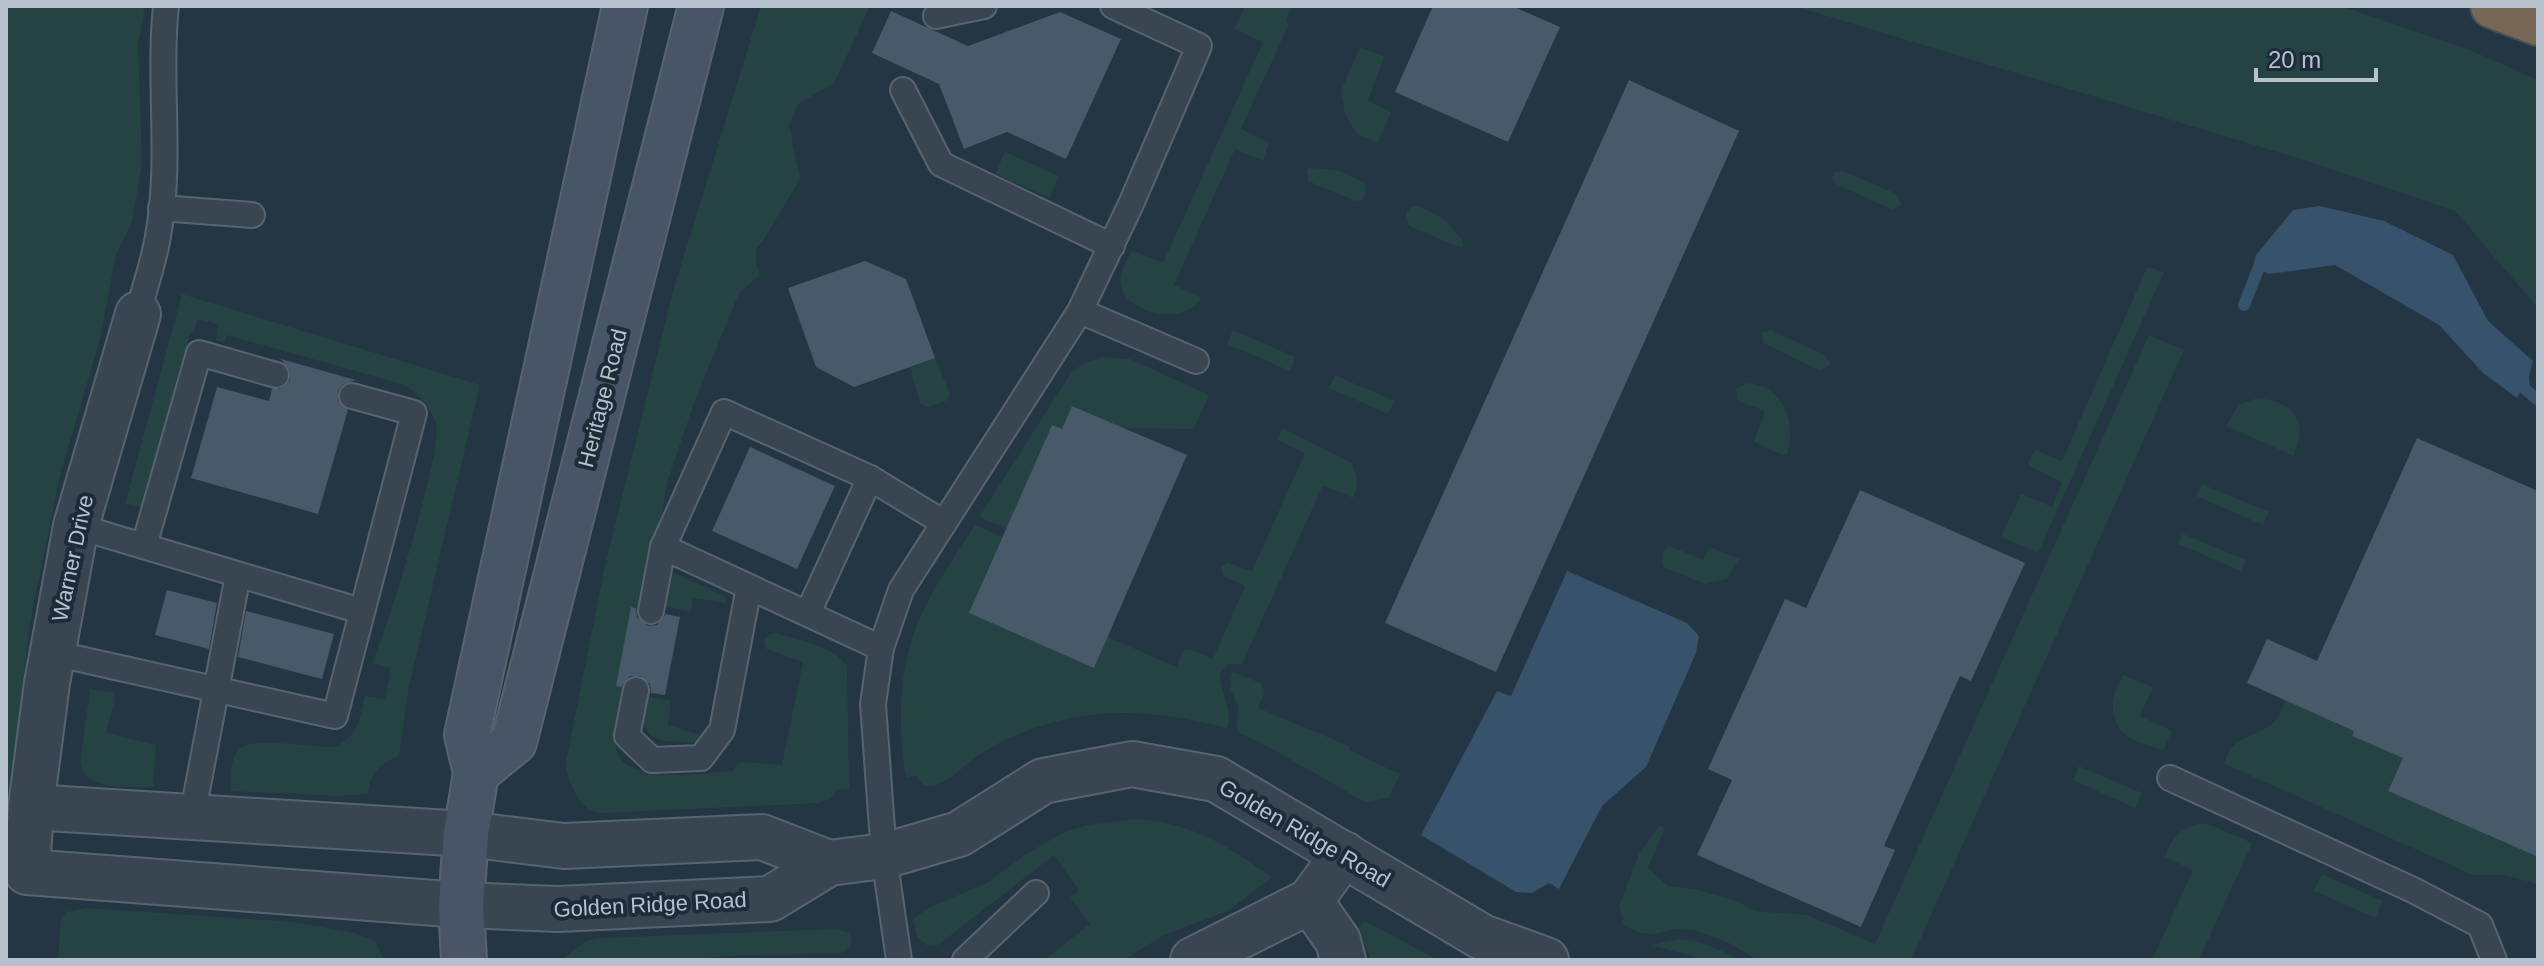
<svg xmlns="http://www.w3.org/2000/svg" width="2544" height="966" font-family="Helvetica,sans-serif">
	<rect width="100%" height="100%" fill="#243543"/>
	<g fill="#264344">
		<path d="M6 6H145L138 44 142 164 132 222 116 254 100 339 61 472 30 622 6 836Z"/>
		<path d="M761 6H870L834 83 798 104 789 125 800 179 763 241 756 248V263L760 275 739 293 694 403 668 480 642 609 632 607 616 686 626 688C622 704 616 721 615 738 612 790 701 772 733 771L737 764 743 762 782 765 803 662 766 649 764 639 770 634 776 633C797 640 835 646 847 666L849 789 838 790 830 799 819 803 602 813C598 812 593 812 589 809 576 801 566 776 566 762L604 570 673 291Z"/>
		<path d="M1245 6H1292L1286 22 1289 24 1241 129 1269 142 1263 161 1235 149 1174 285 1201 298C1183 330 1112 311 1121 274 1123 266 1129 257 1133 251L1163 263 1263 42 1234 29Z"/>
		<path d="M1794 6H2341L2470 50 2538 80V308L2455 211 2304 160Z"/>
		<path d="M1360 47 1384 57 1368 101 1391 112 1378 143 1357 134 1345 114 1341 91Z"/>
		<path d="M1005 152 1059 176 1050 198 995 174Z"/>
		<path d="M1313 168 1341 171 1366 184 1365 196 1361 200 1355 201 1308 181 1307 169Z"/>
		<path d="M1843 171 1897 194 1901 205 1893 210 1836 184 1832 178 1834 172Z"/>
		<path d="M1418 206 1444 219 1462 240 1464 244 1462 248 1409 226 1406 213 1410 208Z"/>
		<path d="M2147 267 2164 272 2038 553 2001 537 2021 494 2052 507 2062 482 2030 466 2028 463 2035 450 2062 461Z"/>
		<path d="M182 294 480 385 408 691 399 756C381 762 369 774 368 794L337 796 230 791C231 779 230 756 240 748 254 737 315 748 335 747 359 735 359 720 365 696L385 699 391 668 372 663C386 633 444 448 436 423 431 408 418 394 405 385L227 335 224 343 216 340 218 324 198 319 193 333H190L142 508 125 504Z"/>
		<path d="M1233 330 1295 357 1290 371 1227 344Z"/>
		<path d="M1771 330 1823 354 1829 361V366L1820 370 1816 369 1763 343 1762 333Z"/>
		<path d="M2149 335 2184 350 1911 960H1758L1727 942 1694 930 1676 929 1654 934 1640 933 1624 925 1619 906 1639 854 1659 826 1665 828 1648 868 1668 886 1698 890 1736 901 1755 911 1807 915 1875 944Z"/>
		<path d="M1101 357 1130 359 1209 395 1194 429 1124 428 1072 406 1062 429 1052 425 1007 528 979 517 1071 373 1084 363Z"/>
		<path d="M935 358 950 394 946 401 928 407 920 403 910 367Z"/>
		<path d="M1335 375 1394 401 1388 414 1329 388Z"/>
		<path d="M1748 383C1784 386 1797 424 1787 454L1783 455 1754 442 1765 411 1738 401 1736 389Z"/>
		<path d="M2258 398C2277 400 2298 407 2300 430 2300 438 2296 448 2294 456L2226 426 2238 405Z"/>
		<path d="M1282 428 1352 463C1357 476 1359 484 1353 498L1323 485 1242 664H1229L1220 673C1220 692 1234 710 1227 728 1150 709 1087 704 1012 737 1000 742 986 750 975 758 960 768 929 804 916 775L907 778C902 759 901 737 901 717 901 632 931 593 975 525L1002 537 970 613 1094 668 1107 637 1177 667 1182 651 1189 649 1213 659 1245 586 1223 576 1221 567 1228 563 1252 571 1305 453 1277 440Z"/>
		<path d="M2202 484 2269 512 2263 525 2196 496Z"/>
		<path d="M2183 534 2246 560 2241 571 2178 544Z"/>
		<path d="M1670 546 1703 560 1709 547 1739 559 1727 579 1705 584 1663 567C1662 557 1660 551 1670 546Z"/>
		<path d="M670 571 725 596 727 603 693 598 691 612 662 606Z"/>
		<path d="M1232 673H1236L1260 683 1265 691 1258 708 1349 746V750L1400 774 1389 798 1365 802 1265 745 1237 732 1238 706 1230 688Z"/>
		<path d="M2123 675 2153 687 2140 716 2172 731 2163 750C2152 746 2135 743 2126 735 2107 719 2111 694 2123 675Z"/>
		<path d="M90 689 114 693 115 698 106 733 156 745 153 787C129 786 87 793 80 763Z"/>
		<path d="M644 696 671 701 668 725 700 735V740L696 742C657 742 638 743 644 696Z"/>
		<path d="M2286 699 2361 714 2352 736 2403 758 2388 791 2538 857V884L2505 875H2473L2225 764C2229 735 2255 739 2273 723 2279 717 2282 707 2286 699Z"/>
		<path d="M2079 766 2142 793 2135 808 2073 780Z"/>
		<path d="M1136 819C1196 824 1224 844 1272 877L1228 911 1164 935 1124 960H1044L1090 924 1070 898 1079 890 1054 855 938 945 928 946 917 937 913 919 930 907 987 883 1026 854 1065 832 1087 825Z"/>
		<path d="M2200 823 2213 826 2252 843 2199 960H2152L2193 870 2165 857C2170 838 2182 828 2200 823Z"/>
		<path d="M2322 874 2383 901 2375 918 2314 891Z"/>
		<path d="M87 908 293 922 355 933 375 941 384 960H58L61 918 66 912Z"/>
		<path d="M1365 921 1438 960H1371L1359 928Z"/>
		<path d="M836 929 851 933C853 944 849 949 840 954L743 955 681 960H561L586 941 601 938Z"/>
		<path d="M1679 939C1702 941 1719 949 1739 960H1704L1652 945Z"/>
	</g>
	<g fill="#37526b">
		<path d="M2320 206 2384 221 2453 255 2488 321 2533 361 2528 379 2517 398 2484 374 2439 325 2335 265 2269 274 2253 267 2256 255 2293 210Z"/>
		<path d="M1567 571 1687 623 1699 636 1696 653 1646 767 1602 806 1559 889 1549 883 1532 893 1516 892 1421 835 1497 691 1511 696Z"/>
	</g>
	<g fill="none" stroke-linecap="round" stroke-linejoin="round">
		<g stroke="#37526b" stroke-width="12">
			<path d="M2244 305 2259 267 2267 258"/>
			<path d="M2522 370 2524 388 2538 400"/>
		</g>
	</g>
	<g fill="#485969">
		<path d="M1433 6H1512L1560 27 1508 142 1395 92Z"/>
		<path d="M891 11 968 46 1060 12 1121 39 1066 159 1007 132 964 149 939 84 872 53Z"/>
		<path d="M1629 80 1739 131 1496 672 1385 623Z"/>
		<path d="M865 261 906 279 935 358 854 387 816 367 788 288Z"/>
		<path d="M281 359 356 380 342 385 338 391V401L348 410 318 514 191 478 217 387 269 401 272 389H280L290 380V371Z"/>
		<path d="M1072 406 1187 455 1094 668 969 613 1052 425 1062 429Z"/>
		<path d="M2417 438 2538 491V857L2388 791 2403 758 2352 736 2354 731 2247 683 2267 639 2317 661Z"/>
		<path d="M750 447 835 486 797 569 712 531Z"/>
		<path d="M1860 490 2025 563 1971 681 1960 676 1884 846 1895 850 1861 927 1697 855 1732 780 1708 769 1785 599 1806 608Z"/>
		<path d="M167 590 217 603 209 649 155 635Z"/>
		<path d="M631 607 636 608 637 617 648 626 657 625 666 614 680 617 665 695 651 693 650 684 640 676H630L621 687 616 686Z"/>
		<path d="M246 611 334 634 322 679 238 657Z"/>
	</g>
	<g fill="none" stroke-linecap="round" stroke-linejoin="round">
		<g stroke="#576470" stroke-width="28">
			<g id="lane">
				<path d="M936 16 984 6"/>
				<path d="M903 90 941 164 1112 246"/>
				<path d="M161 208 252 215"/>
				<path d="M1080 311 1196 361"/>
				<path d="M138 314C144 288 154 262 158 236 172 160 158 82 166 6"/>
				<path d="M76 526 361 611"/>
				<path d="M144 546 199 353 276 375"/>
				<path d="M663 547 881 648"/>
				<path d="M651 611 663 547 724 412 870 478 944 523"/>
				<path d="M808 613 870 478"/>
				<path d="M53 653 335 716 414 413 352 396"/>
				<path d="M636 690 627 736 652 760 701 758 722 730 749 587"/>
				<path d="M2170 778 2413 890 2480 925 2494 960"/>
				<path d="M192 817 238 575"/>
				<path d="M899 960 884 856 873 704 881 648 901 590 1080 311 1131 204 1199 46 1113 6"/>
				<path d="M965 960 1036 893"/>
			</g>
		</g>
		<g stroke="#576470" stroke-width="48">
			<g id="street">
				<path d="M138 314 76 526 47 683 31 807 27 872 461 905 558 909 770 899 829 863 884 856 959 834 1043 781 1132 764 1216 779 1482 937 1546 960"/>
				<path d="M31 807 466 834 564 846 762 837 829 863"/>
				<path d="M1310 901 1338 941 1343 960"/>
				<path d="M1193 960 1310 901 1344 854"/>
			</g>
		</g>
		<g stroke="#576470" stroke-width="48">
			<g id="secondary">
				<path d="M476 773 514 742 701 6"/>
				<path d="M464 960 461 905 466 834 476 773 467 735 625 6"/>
			</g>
		</g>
		<g stroke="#44515d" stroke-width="48">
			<path id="highway" d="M2493 6 2538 23"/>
		</g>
		<use href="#lane" stroke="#394652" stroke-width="24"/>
		<use href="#street" stroke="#394652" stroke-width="44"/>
		<use href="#secondary" stroke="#475566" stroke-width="44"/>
		<use href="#highway" stroke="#796755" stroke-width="44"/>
	</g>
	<g text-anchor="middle" stroke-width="8" stroke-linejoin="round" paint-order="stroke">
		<g font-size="22" fill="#b6c1cc" stroke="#1e2b38">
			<text transform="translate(602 398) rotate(-76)" y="8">Heritage Road</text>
			<text transform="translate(72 558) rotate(-78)" y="8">Warner Drive</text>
			<text transform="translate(1305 833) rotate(30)" y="8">Golden Ridge Road</text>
			<text transform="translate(650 904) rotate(-3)" y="8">Golden Ridge Road</text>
		</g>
	</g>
	<rect width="2544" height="966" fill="none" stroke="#b6c1cc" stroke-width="16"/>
	<path d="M2256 68v12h120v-12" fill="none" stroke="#b6c1cc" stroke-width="4"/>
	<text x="2268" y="68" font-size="24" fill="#b6c1cc" stroke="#1e2b38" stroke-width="6" paint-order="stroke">20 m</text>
</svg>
